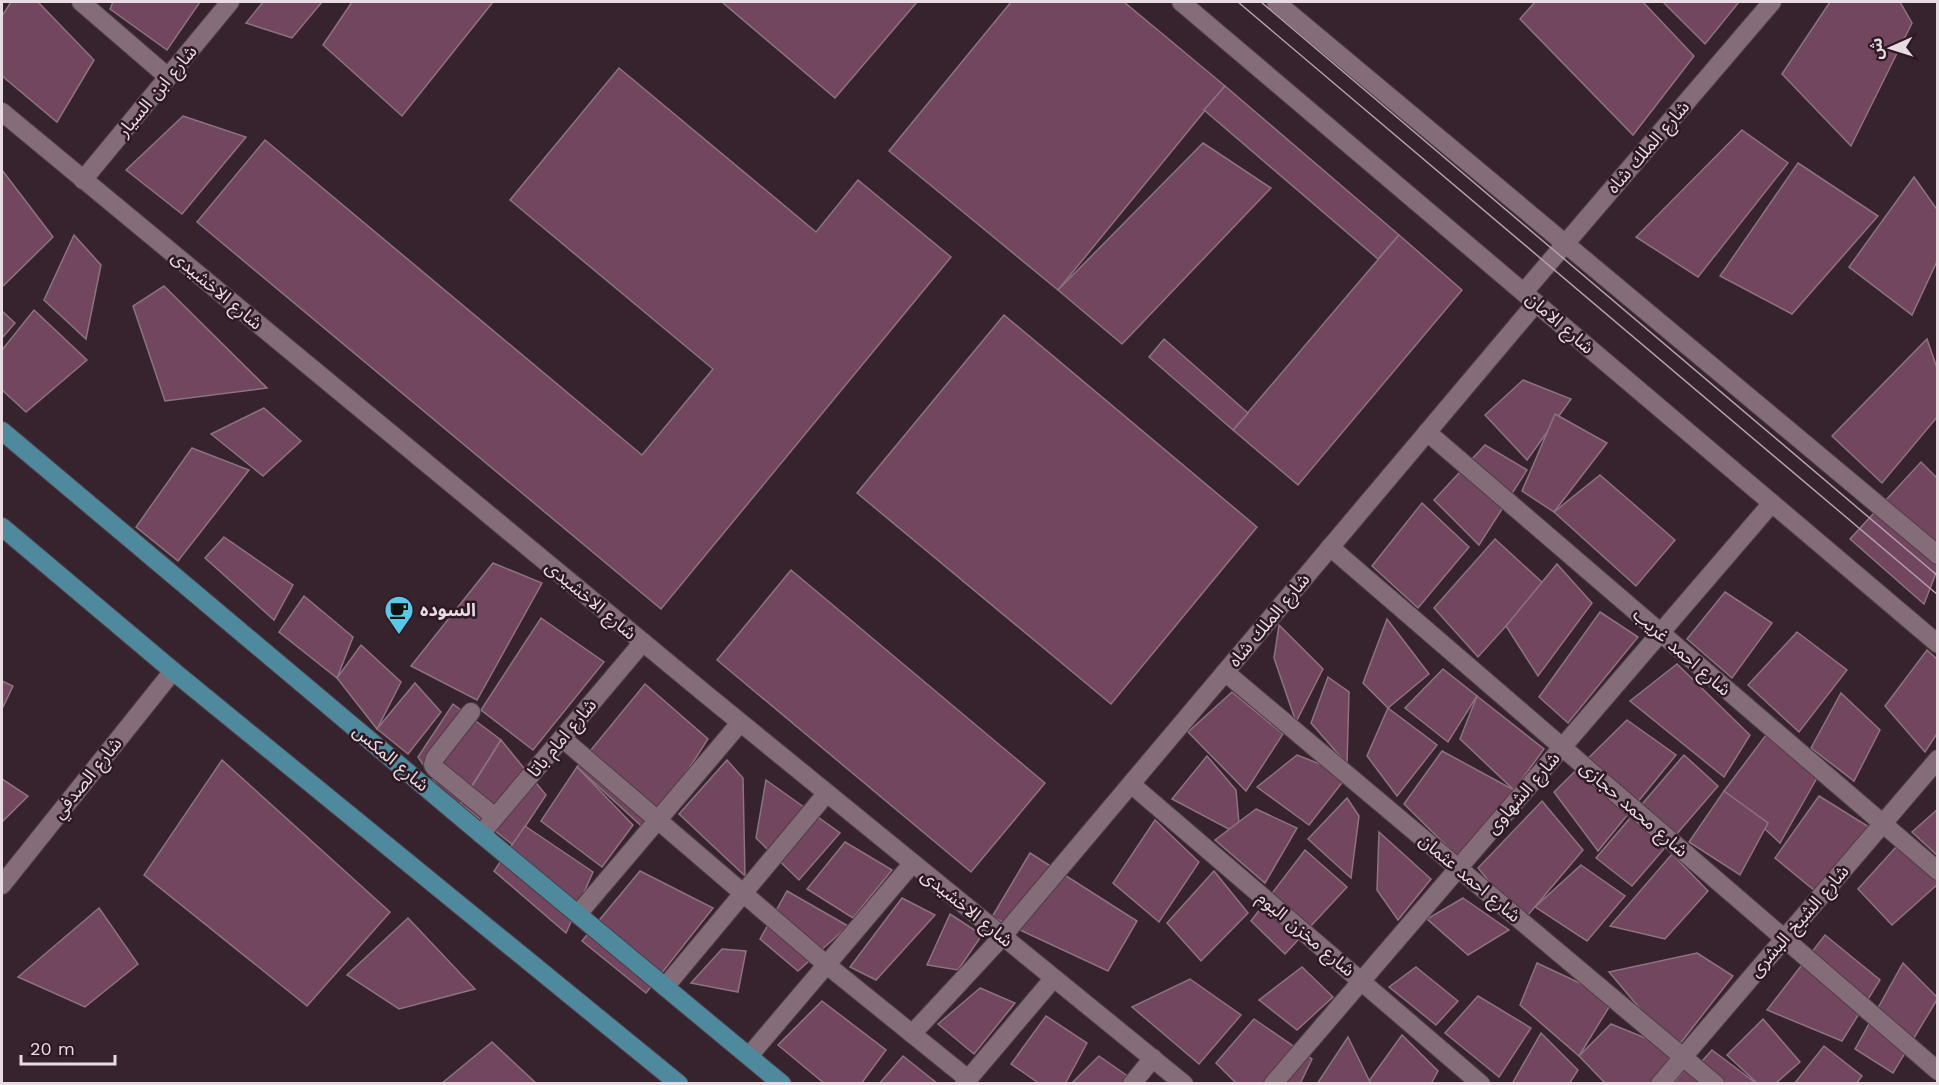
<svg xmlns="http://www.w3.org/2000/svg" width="1939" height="1085" font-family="'Work Sans','Noto Sans Arabic',sans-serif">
	<rect width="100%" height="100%" fill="#37232e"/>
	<g fill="#73465f" stroke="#8b737f" stroke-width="1.5">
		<path d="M11 2H38L94 60 57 122 2 76V16Z"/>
		<path d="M113 2H200L167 50 110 9Z"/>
		<path d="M263 2H322L292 38 246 23Z"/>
		<path d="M352 2H493L402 116 323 45Z"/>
		<path d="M722 2H917L835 98Z"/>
		<path d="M1011 2H1124L1225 86 1058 290 889 151Z"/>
		<path d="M1535 2H1643L1694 56 1633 135 1520 19Z"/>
		<path d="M1663 2H1739L1705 44Z"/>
		<path d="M1830 2H1900L1912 23 1851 146 1782 74Z"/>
		<path d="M619 68 816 232 858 180 951 257 661 609 197 222 265 140 642 455 713 369 510 200Z"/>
		<path d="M1225 86 1399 235 1378 259 1204 110Z"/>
		<path d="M183 116 246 137 182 214 126 170Z"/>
		<path d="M1742 130 1788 163 1698 277 1636 237Z"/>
		<path d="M1203 143 1271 188 1122 344 1058 290Z"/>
		<path d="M1798 163 1878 216 1792 314 1720 276Z"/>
		<path d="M2 170 53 237 2 287Z"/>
		<path d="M1914 177 1938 211V259L1912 315 1849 267Z"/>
		<path d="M74 235 101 265 86 339 44 300Z"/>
		<path d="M1399 235 1462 290 1298 485 1233 430Z"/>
		<path d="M164 286 267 388 165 401 133 306Z"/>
		<path d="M34 310 87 360 26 412 2 390V350Z"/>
		<path d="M2 311 15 323 2 338Z"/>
		<path d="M1004 315 1257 527 1111 704 857 493Z"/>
		<path d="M1164 339 1248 413 1233 430 1149 357Z"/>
		<path d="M1927 339 1938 371V416L1882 483 1832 436Z"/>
		<path d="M1523 380 1571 399 1527 460 1485 415Z"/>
		<path d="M264 408 301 441 263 476 211 434Z"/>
		<path d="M1555 414 1607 443 1554 512 1522 491Z"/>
		<path d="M1485 445 1527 470 1479 545 1434 500Z"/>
		<path d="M192 448 249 470 178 561 136 527Z"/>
		<path d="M1921 462 1938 479V568L1924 604 1850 539Z"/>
		<path d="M1600 475 1675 540 1636 586 1554 512Z"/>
		<path d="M1422 503 1469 547 1418 608 1372 566Z"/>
		<path d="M224 537 293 585 274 620 205 558Z"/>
		<path d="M1495 539 1544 584 1478 657 1434 608Z"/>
		<path d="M493 563 542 583 477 700 411 666Z"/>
		<path d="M1557 564 1592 603 1538 676 1506 626Z"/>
		<path d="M791 570 1045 783 971 872 717 660Z"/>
		<path d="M1725 592 1772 623 1732 678 1687 639Z"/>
		<path d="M304 596 353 637 337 678 279 632Z"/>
		<path d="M1600 612 1638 637 1568 723 1539 697Z"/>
		<path d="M541 618 604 662 533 750 481 710Z"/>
		<path d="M1387 619 1429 674 1388 708 1363 683Z"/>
		<path d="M1279 625 1323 669 1296 722 1274 658Z"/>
		<path d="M1797 632 1847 670 1799 732 1748 685Z"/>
		<path d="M361 645 401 682 377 729 337 678Z"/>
		<path d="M1927 650 1938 660V732L1925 752 1885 706Z"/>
		<path d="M1677 664 1750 735 1724 777 1630 701Z"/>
		<path d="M1443 669 1477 696 1448 742 1405 708Z"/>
		<path d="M1328 677 1349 692 1347 764 1311 723Z"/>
		<path d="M2 681 13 686 2 709Z"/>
		<path d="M415 683 441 712 408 754 377 729Z"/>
		<path d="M645 684 708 739 648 832 577 767Z"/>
		<path d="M1232 692 1283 734 1246 791 1188 732Z"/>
		<path d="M1841 693 1880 730 1854 781 1811 748Z"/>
		<path d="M1477 696 1544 749 1514 790 1460 739Z"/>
		<path d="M453 704 501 740 455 812 418 757Z"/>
		<path d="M1388 708 1437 745 1397 796 1367 756Z"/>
		<path d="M1627 720 1676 755 1598 851 1554 792Z"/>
		<path d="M1766 735 1817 778 1780 843 1724 791Z"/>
		<path d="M501 740 546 795 513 845 461 804Z"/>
		<path d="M1442 751 1514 790 1463 862 1404 804Z"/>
		<path d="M1297 755 1348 775 1309 825 1257 787Z"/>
		<path d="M1684 755 1718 786 1632 886 1596 858Z"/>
		<path d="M1207 756 1236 790 1240 835 1172 799Z"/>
		<path d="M222 760 390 912 307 1006 144 875Z"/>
		<path d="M727 760 743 778 745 876 679 814Z"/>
		<path d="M577 767 633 825 602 867 541 821Z"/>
		<path d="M2 779 28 796 2 822Z"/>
		<path d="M766 780 840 833 799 880 756 838Z"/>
		<path d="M1724 791 1768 823 1740 875 1689 842Z"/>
		<path d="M1819 796 1869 827 1821 896 1775 858Z"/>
		<path d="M1347 798 1359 816 1351 878 1308 839Z"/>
		<path d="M1542 801 1583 850 1522 922 1478 868Z"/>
		<path d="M1256 809 1297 828 1265 883 1215 840Z"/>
		<path d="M1938 809V856L1912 832Z"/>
		<path d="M1155 820 1199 862 1159 922 1113 883Z"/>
		<path d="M525 826 593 872 566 933 494 871Z"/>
		<path d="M1379 832 1431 879 1398 920 1377 890Z"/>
		<path d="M845 842 892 870 853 918 807 889Z"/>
		<path d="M1896 847 1938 873V884L1892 925 1858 889Z"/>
		<path d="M1305 850 1347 887 1285 954 1251 921Z"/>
		<path d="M1030 853 1137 921 1108 971 992 917Z"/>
		<path d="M1672 854 1708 891 1665 939 1610 926Z"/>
		<path d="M1581 865 1625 896 1587 941 1535 907Z"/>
		<path d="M640 871 713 908 646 993 582 941Z"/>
		<path d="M1214 871 1248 913 1201 961 1167 923Z"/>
		<path d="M787 891 848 926 798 971 760 939Z"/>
		<path d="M902 898 935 915 876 980 850 967Z"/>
		<path d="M1463 898 1509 930 1468 955 1427 919Z"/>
		<path d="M99 908 138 964 85 1007 18 977Z"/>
		<path d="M950 914 982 935 958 970 927 965Z"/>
		<path d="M408 918 475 989 399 1009 347 975Z"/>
		<path d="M1825 935 1880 980 1842 1041 1767 1010Z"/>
		<path d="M722 949 746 951 738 992 691 983Z"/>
		<path d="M1697 953 1733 976 1675 1050 1609 972Z"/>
		<path d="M1537 963 1614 999 1579 1056 1520 1005Z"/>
		<path d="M1903 963 1938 998 1893 1073 1855 1049Z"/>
		<path d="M1302 967 1333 997 1297 1030 1259 1000Z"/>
		<path d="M1416 967 1458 1001 1436 1025 1389 987Z"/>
		<path d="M1190 979 1241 1015 1199 1064 1132 1007Z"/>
		<path d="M980 988 1015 1003 974 1054 938 1024Z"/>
		<path d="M1478 996 1531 1028 1499 1077 1445 1033Z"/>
		<path d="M822 1001 886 1050 861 1084H825L778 1045Z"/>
		<path d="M1046 1016 1087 1043 1065 1084H1040L1011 1064Z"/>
		<path d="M1254 1019 1312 1059 1300 1084H1237L1216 1063Z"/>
		<path d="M1763 1019 1800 1062 1775 1084H1758L1727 1055Z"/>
		<path d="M1611 1024 1675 1050 1653 1084H1606L1579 1056Z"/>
		<path d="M1541 1033 1578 1070 1569 1084H1512Z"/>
		<path d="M1402 1035 1438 1071 1431 1084H1372L1369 1081Z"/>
		<path d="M1348 1037 1371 1084H1317Z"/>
		<path d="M492 1042 537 1084H441Z"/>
		<path d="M1824 1046 1862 1076 1856 1084H1794Z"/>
		<path d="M1712 1050 1757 1084H1716L1696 1068Z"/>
		<path d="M903 1056 938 1084H879Z"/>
		<path d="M1099 1056 1139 1084H1071Z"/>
		<path d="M1690 1063 1715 1084H1673Z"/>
	</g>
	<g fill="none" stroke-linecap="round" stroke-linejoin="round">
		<g stroke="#4f3e47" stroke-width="20">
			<g id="minor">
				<path d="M81 2 168 77"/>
				<path d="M1181 2 1938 644"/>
				<path d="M1276 2 1938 555"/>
				<path d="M2 112 708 696 1184 1084"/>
				<path d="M83 180 230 2"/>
				<path d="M1524 292 1772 2"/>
				<path d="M1427 432 1938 871"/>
				<path d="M1330 547 1938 1071"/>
				<path d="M1225 672 1715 1084"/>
				<path d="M471 712 435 758 433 765 435 768 495 817"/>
				<path d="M562 738 827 965 968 1079"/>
				<path d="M1131 784 1481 1084"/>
				<path d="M481 834 643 642"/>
				<path d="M2 885 173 671"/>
				<path d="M578 914 740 723"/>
				<path d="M665 987 826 794"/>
				<path d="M912 1034 1002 937 1536 303"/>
				<path d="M749 1056 912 864"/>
				<path d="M964 1084 1053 979"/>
				<path d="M1132 1084 1153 1058"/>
				<path d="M1273 1084 1772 503"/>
				<path d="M1660 1084 1938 759"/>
			</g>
		</g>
		<g stroke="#4f3e47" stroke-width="20">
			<g id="major">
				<path d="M2 431 481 834 782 1084"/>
				<path d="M2 527 173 671 679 1084"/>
			</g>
		</g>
		<use href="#minor" stroke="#846c78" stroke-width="18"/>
		<use href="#major" stroke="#4f899e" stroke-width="18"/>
		<g stroke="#b2a2aa" stroke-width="1.5">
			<path d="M1238 2 1938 595"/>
			<path d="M1261 2 1938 576"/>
		</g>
	</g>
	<defs>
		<g id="cafe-pin" transform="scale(1.5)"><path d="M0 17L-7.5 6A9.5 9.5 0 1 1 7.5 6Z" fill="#5ac8e6" stroke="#2d1924"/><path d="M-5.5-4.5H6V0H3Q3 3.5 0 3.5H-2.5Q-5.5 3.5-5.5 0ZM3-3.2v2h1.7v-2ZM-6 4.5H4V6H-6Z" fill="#111"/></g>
	</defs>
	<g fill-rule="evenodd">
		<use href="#cafe-pin" x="399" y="610"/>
	</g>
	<g text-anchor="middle" stroke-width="5" stroke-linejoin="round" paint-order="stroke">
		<g font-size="18" fill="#e9dbe2" stroke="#2d1924">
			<text transform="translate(157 91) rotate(-50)" y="6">شارع ابن السيار</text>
			<text transform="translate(1648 147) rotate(-49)" y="6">شارع الملك شاه</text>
			<text transform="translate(217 290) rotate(40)" y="6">شارع الاخشيدى</text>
			<text transform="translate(1560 323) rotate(41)" y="6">شارع الامان</text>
			<text transform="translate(591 600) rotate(40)" y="6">شارع الاخشيدى</text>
			<text transform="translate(1269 620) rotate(-50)" y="6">شارع الملك شاه</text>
			<text transform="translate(1682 652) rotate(41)" y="6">شارع احمد غريب</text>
			<text transform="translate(562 738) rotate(-50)" y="6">شارع امام باتا</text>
			<text transform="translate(391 758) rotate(40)" y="6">شارع المكس</text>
			<text transform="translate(87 778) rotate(-51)" y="6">شارع الصدفي</text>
			<text transform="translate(1523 793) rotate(-49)" y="6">شارع الشهاوى</text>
			<text transform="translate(1634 809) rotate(41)" y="6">شارع محمد حجازى</text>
			<text transform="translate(1470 878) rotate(40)" y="6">شارع احمد عثمان</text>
			<text transform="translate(967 908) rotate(39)" y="6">شارع الاخشيدى</text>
			<text transform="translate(1799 921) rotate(-49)" y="6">شارع الشيخ البشرى</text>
			<text transform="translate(1306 934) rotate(40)" y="6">شارع مخزن اليوم</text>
		</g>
		<g font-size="18" font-weight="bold" fill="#e9dbe2" stroke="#2d1924" text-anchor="start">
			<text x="420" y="616">السوده</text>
		</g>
	</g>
	<rect width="1939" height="1085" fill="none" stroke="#e9dbe2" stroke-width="6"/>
	<g transform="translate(1891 48) rotate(267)" stroke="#2d1924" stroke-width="4.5" paint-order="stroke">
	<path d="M0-4.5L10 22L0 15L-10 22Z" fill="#e9dbe2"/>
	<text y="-9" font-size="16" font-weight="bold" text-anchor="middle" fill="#e9dbe2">ش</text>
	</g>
	<path d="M21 1055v9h94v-9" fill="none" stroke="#e9dbe2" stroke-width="3"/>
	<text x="30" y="1055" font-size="18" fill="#e9dbe2" stroke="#2d1924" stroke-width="4.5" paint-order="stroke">20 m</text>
</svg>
